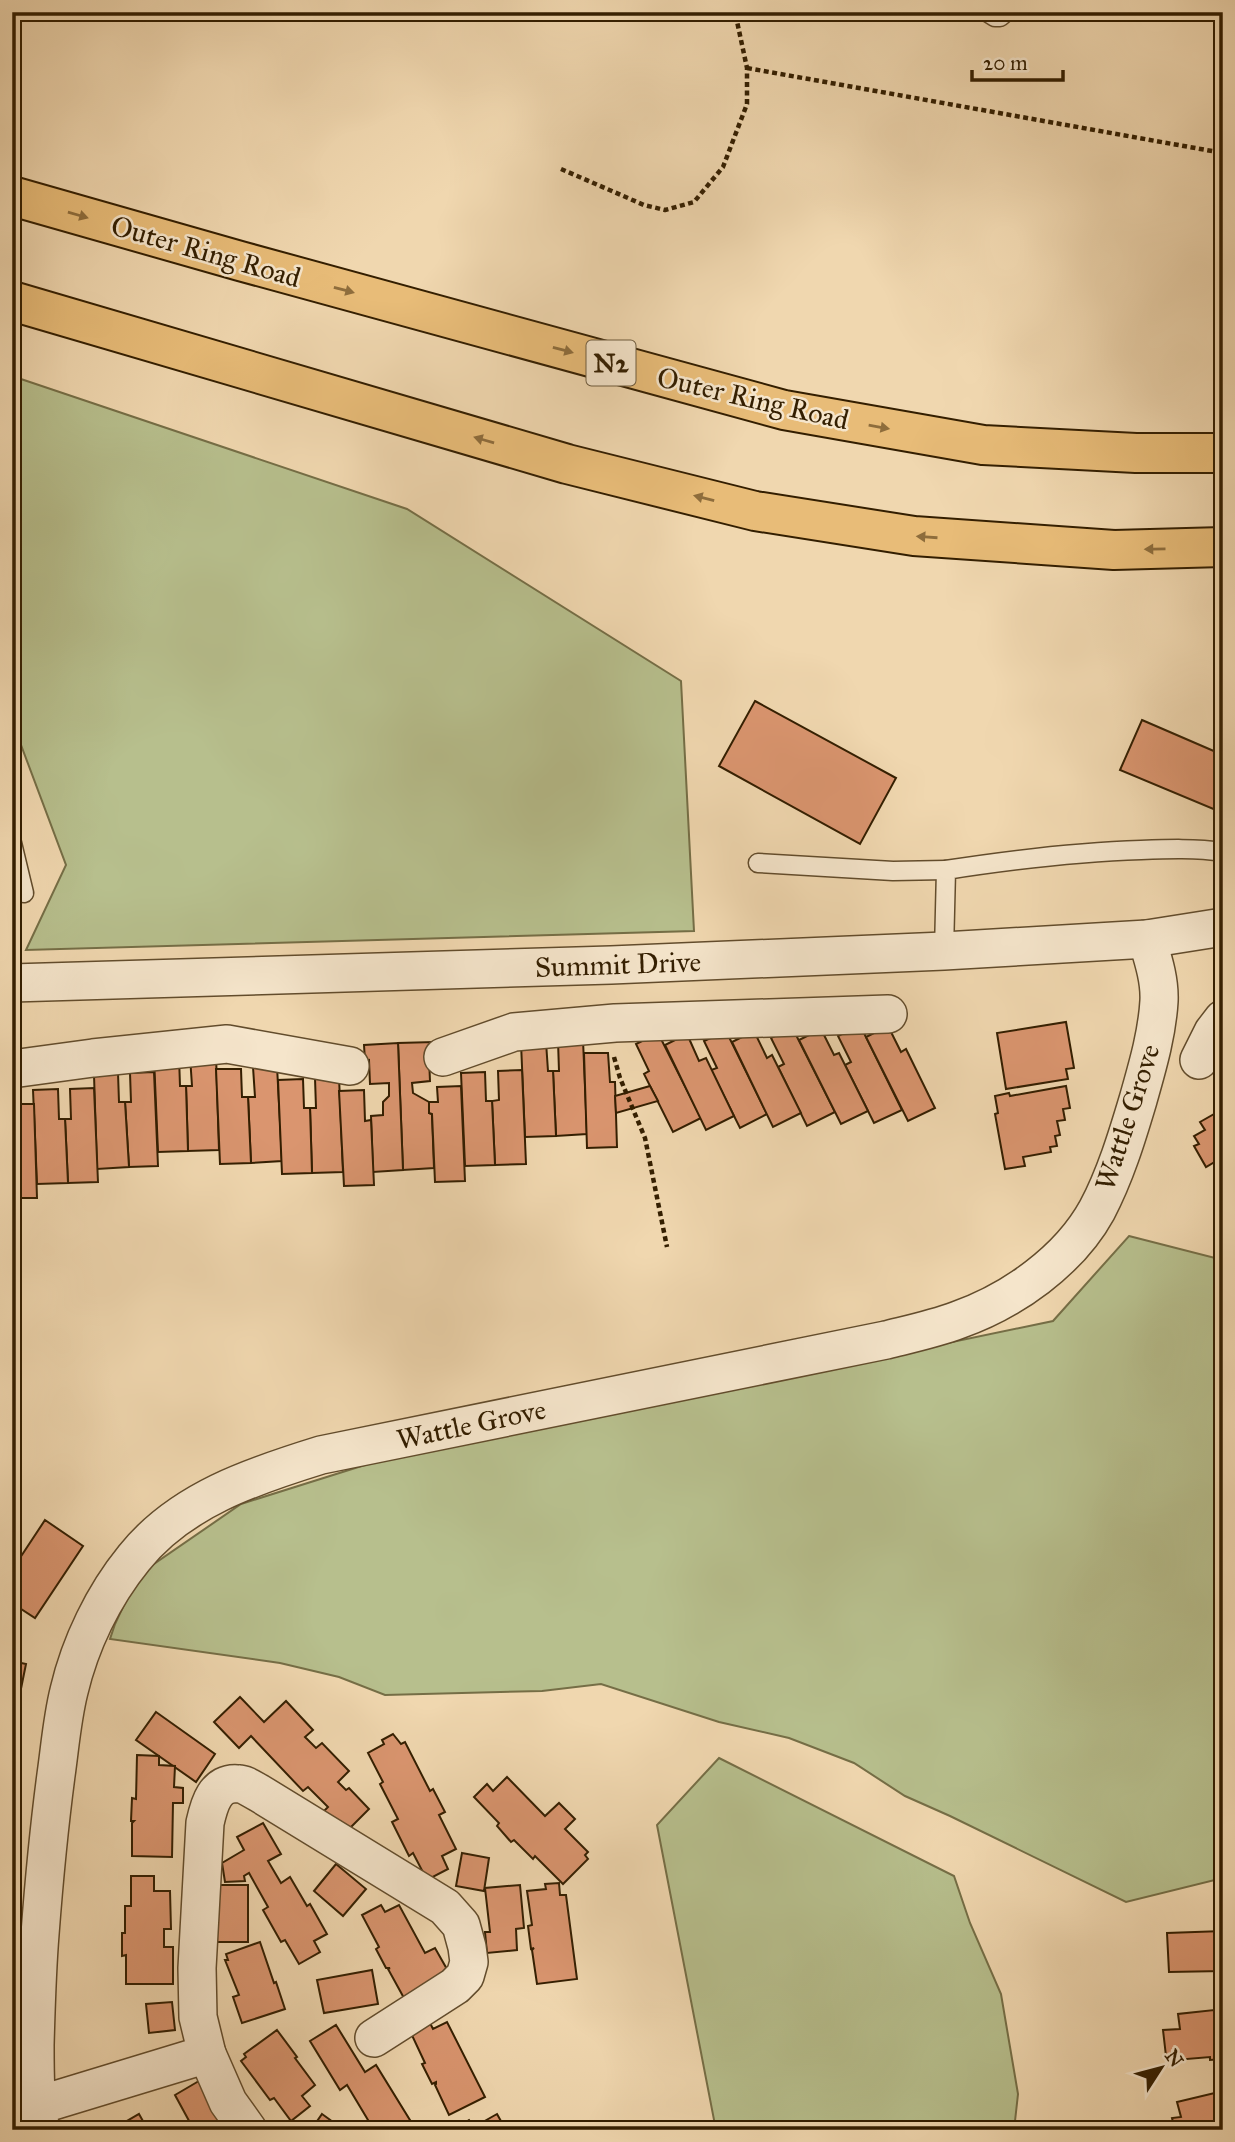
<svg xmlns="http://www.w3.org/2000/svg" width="1235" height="2142" font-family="'IM FELL Great Primer',serif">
	<rect width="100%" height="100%" fill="#f0d7af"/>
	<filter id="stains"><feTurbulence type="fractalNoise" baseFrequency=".00286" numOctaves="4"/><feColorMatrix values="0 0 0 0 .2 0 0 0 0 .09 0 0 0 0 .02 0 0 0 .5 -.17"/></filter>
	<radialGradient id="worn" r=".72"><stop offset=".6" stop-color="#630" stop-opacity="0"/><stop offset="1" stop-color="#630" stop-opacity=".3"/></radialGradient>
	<g fill="#b7bf8d" stroke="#756e46" stroke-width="2">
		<path d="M12 376 407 509 681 681 694 931 26 950 66 865 12 721Z"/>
		<path d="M1129 1236 1223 1260V1878L1126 1902 950 1816 905 1796 854 1763 789 1738 719 1722 601 1684 542 1691 385 1695 339 1677 280 1663 110 1639 115 1624 138 1575 241 1504 368 1464 1053 1321Z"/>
		<path d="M719 1758 954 1876 970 1923 1001 1994 1018 2094 1014 2130H718L715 2125 657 1825Z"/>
	</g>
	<g fill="#da956f" stroke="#331e00" stroke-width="2">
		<path d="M755 701 896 778 860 844 719 766Z"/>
		<path d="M1142 720 1223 755V813L1120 770Z"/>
		<path d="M1066 1022 1074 1068 1066 1069 1068 1079 1006 1089 997 1033Z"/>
		<path d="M860 1025 902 1110 874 1123 845 1065 851 1062 838 1036Z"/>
		<path d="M888 1026 901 1052 906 1049 935 1108 908 1121 866 1037Z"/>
		<path d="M792 1027 835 1112 807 1126 778 1067 784 1064 771 1038Z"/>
		<path d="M821 1029 834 1055 839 1053 868 1111 841 1124 799 1040Z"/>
		<path d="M726 1031 767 1114 740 1128 711 1070 717 1068 704 1041Z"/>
		<path d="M754 1031 767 1058 772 1055 801 1113 773 1127 732 1042Z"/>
		<path d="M658 1033 701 1118 673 1132 644 1074 649 1071 636 1044Z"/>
		<path d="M687 1034 699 1061 706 1058 734 1116 706 1130 665 1045Z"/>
		<path d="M583 1040 587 1134 556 1136 553 1071H559L558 1041Z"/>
		<path d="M434 1042 429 1058 430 1081 412 1083 413 1093 429 1102V1113L432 1114 434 1168 403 1170 398 1043Z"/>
		<path d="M546 1042 548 1071H553L556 1136 525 1137 521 1043Z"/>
		<path d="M398 1043 403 1170 373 1172 371 1116 383 1115V1102L389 1096V1083L370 1084 369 1060 365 1061 364 1045Z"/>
		<path d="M584 1053H608L610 1082H615L617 1147 587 1148Z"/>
		<path d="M216 1055 219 1150 188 1151 186 1086H192L190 1056Z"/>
		<path d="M179 1057 180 1086H186L188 1151 158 1152 154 1058Z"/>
		<path d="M277 1066 282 1161 251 1163 248 1097H255L253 1067Z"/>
		<path d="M216 1069H241L242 1097H248L251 1163 220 1164Z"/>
		<path d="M522 1070 526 1164 495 1165 492 1101 499 1100 498 1071Z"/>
		<path d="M154 1072 158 1166 129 1167 125 1102H131L130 1073Z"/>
		<path d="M485 1072 486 1101H492L495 1165 465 1166 461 1073Z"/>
		<path d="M118 1073 119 1102H125L129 1167 97 1169 94 1075Z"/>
		<path d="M339 1077 343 1172 312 1173 310 1108H316L315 1078Z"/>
		<path d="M303 1079 304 1108H310L312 1173 282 1174 278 1080Z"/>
		<path d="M461 1086 465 1181 435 1182 432 1114 429 1113V1102H438L437 1087Z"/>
		<path d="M650 1086 658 1101 616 1113 615 1096Z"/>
		<path d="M1066 1086 1070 1108 1063 1109 1065 1120 1057 1121 1060 1135 1055 1136 1057 1146 1050 1147 1051 1152 1023 1157 1025 1166 1005 1169 995 1114 998 1113 995 1096 1009 1093 1010 1096Z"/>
		<path d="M94 1088 98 1182 68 1183 65 1119H71L70 1089Z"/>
		<path d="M58 1089 59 1119H65L68 1183 37 1184 33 1090Z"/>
		<path d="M364 1090 365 1121 371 1120 374 1185 344 1186 339 1091Z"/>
		<path d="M12 1104H34L37 1198H12Z"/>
		<path d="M1223 1109V1157L1206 1167 1194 1146 1199 1144 1194 1136 1205 1130 1200 1122Z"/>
		<path d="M45 1520 83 1546 35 1618 12 1603V1570Z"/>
		<path d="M12 1661 26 1664 12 1733Z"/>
		<path d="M240 1697 264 1722 286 1701 313 1730 305 1737 316 1748 322 1743 349 1771 338 1782 346 1790 349 1788 369 1809 345 1833 324 1811 328 1807 308 1787 303 1791 251 1736 239 1748 214 1722Z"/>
		<path d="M156 1712 215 1754 196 1782 136 1740Z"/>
		<path d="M393 1734 401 1744 405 1742 430 1791 433 1789 445 1812 439 1815 456 1849 442 1856 448 1869 427 1880 413 1853 409 1856 392 1822 398 1819 380 1784 383 1782 368 1753 384 1744 382 1740Z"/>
		<path d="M137 1755 159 1756V1765L175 1766 174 1787 183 1788V1803H173L172 1857 132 1856V1823L134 1821H131L132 1798 136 1799Z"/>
		<path d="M507 1777 545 1816 559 1803 575 1819 565 1829 588 1852 585 1855 588 1859 563 1884 535 1856 533 1859 514 1840 511 1842 497 1826 499 1823 474 1797 487 1784 493 1791Z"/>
		<path d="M263 1823 281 1854 268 1861 281 1883 290 1877 307 1906 310 1904 327 1934 314 1941 320 1952 299 1964 285 1940 281 1942 263 1910 268 1907 249 1873 244 1876 245 1881 225 1882 222 1863 244 1850 237 1837Z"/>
		<path d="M462 1853 489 1858 484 1891 456 1886Z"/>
		<path d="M336 1864 366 1889 343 1916 314 1891Z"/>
		<path d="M131 1876H154V1891H170L171 1929H164V1947H173V1984H126V1955L122 1956V1933H125V1906H131Z"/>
		<path d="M559 1883 560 1895H566L577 1979 537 1984 532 1950 534 1948 531 1949 528 1926 532 1925 527 1891 546 1889 545 1884Z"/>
		<path d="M213 1885H248V1942H214Z"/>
		<path d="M520 1885 524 1928 516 1929 517 1950 487 1953 485 1932H490L485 1888Z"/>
		<path d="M381 1905 385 1912 399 1905 425 1953 435 1948 448 1971 404 1998 388 1969 390 1968H386L376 1949 379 1947 362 1915Z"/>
		<path d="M1223 1931V1971L1169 1972 1167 1933Z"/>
		<path d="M260 1942 274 1983 276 1982 285 2009 242 2023 233 1997 239 1995 225 1960H228L226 1954Z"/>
		<path d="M372 1970 378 2004 324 2013 317 1980Z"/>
		<path d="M172 2002 175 2030 149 2033 146 2004Z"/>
		<path d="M1214 2010V2016L1223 2015V2059L1210 2060V2057L1175 2060 1174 2055 1166 2056 1163 2030 1180 2029 1178 2014Z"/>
		<path d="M429 2021 433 2029 447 2022 485 2097 449 2115 435 2085 436 2084V2082L432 2084 422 2064 425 2063 410 2031Z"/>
		<path d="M336 2025 365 2072 376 2065 413 2125 405 2130H374L347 2085 340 2090 310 2041Z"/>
		<path d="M277 2030 297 2057 295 2058 315 2085 302 2096 310 2106 291 2121 274 2098 270 2100 241 2061 246 2057 244 2054Z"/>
		<path d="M204 2078 234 2130H194L175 2095Z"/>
		<path d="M1223 2091V2130H1175L1172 2118 1181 2117 1177 2102Z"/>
		<path d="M139 2114 148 2130H116L115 2128Z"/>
		<path d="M322 2114 344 2130H301L306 2122 313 2127Z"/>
		<path d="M497 2114 506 2130H453L469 2120 474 2127Z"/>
	</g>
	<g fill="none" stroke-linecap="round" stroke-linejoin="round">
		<g stroke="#624c2c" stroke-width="21">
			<g id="lane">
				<path d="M987 12 995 17H1000L1006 12"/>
				<path d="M12 843 24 893"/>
				<path d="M758 863 893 871 946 870"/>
				<path d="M944 951 946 870C1011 860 1075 852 1141 850 1168 849 1196 848 1223 852"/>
			</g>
		</g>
		<g stroke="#624c2c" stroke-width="40">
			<g id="street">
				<path d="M12 983 611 965 944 951 1147 939 1223 927"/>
				<path d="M443 1057 514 1032 615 1023 888 1014"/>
				<path d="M1199 1060 1213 1032 1223 1019"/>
				<path d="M12 1069 93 1058 227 1044 350 1066"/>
				<path d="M36 2106 207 2054"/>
				<path d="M41 2130C35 2102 35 2074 35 2045 36 2008 37 1971 40 1934 44 1881 49 1828 56 1775 60 1747 62 1719 69 1691 80 1644 103 1596 134 1558 180 1500 253 1476 321 1455L886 1340C910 1334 934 1329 958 1320 1012 1301 1069 1261 1097 1210 1115 1176 1127 1137 1138 1100 1147 1068 1157 1035 1159 1001 1160 980 1153 959 1147 939"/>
				<path d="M248 2130 228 2102 207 2054 198 2017 197 1968 205 1823C209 1805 215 1781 239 1784 245 1784 253 1790 259 1793L445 1907 461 1925 467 1947 469 1962 465 1976 455 1986 374 2038"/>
			</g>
		</g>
		<g stroke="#331e00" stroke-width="42">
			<g id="highway">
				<path d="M12 196 240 261 784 410 983 445 1136 453H1223"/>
				<path d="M12 301 567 464 755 511 914 536 1114 550 1223 547"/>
			</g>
		</g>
		<g stroke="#331e00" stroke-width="4.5" stroke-dasharray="5 3.5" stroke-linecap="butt">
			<path d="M747 68 1223 153"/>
			<path d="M561 169 644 205 665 210 694 202 723 167 747 104V68L735 12"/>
			<path d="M614 1057 620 1078 645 1138 667 1247"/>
		</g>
		<use href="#lane" stroke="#f5e5cb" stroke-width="18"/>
		<use href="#street" stroke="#f5e5cb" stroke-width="37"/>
		<use href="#highway" stroke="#e8bc78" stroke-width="38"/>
	</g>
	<defs><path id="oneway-solid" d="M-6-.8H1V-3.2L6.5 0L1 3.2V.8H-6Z" transform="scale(1.75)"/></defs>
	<g fill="#8e6d3c">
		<use href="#oneway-solid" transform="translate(78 215) rotate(16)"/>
		<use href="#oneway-solid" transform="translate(344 290) rotate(15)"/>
		<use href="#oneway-solid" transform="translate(563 350) rotate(15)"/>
		<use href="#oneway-solid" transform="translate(879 427) rotate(10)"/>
		<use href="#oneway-solid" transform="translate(484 440) rotate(-164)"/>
		<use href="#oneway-solid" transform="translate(704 498) rotate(-166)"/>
		<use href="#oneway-solid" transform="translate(927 537) rotate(-176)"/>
		<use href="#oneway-solid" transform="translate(1155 549) rotate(179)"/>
	</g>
	<g text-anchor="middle" stroke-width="5" stroke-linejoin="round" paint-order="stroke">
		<rect fill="#f5e5cb" stroke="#6d5a3d" stroke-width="2" x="586.5" y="340.5" width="49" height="45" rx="5"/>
		<g font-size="26" font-weight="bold" fill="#331e00">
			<text x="611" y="372">N2</text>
		</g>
		<g font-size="28" fill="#331e00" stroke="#f5e5cb">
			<text transform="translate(206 251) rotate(16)" y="10">Outer Ring Road</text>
			<text transform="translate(753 398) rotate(13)" y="10">Outer Ring Road</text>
			<text transform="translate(618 964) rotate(-2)" y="10">Summit Drive</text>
			<text transform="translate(1127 1117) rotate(-72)" y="10">Wattle Grove</text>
			<text transform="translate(471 1424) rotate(-12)" y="10">Wattle Grove</text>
		</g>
	</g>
	<rect width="1235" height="2142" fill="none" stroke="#f0d7af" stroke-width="42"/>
	<rect x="14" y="14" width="1207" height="2114" fill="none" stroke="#331e00" stroke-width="3.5"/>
	<rect x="21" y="21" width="1193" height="2100" fill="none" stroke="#331e00" stroke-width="2"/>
	<g transform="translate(1161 2068) rotate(54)" stroke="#f5e5cb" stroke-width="5" paint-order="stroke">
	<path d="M0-5L12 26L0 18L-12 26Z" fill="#331e00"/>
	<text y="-10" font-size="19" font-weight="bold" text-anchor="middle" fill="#331e00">N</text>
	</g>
	<path d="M972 70v10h91v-10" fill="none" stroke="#331e00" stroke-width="3.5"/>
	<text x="983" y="70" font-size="21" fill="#331e00" stroke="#f5e5cb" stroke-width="5" paint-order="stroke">20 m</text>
	<rect width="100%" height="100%" filter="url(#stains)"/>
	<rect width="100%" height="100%" fill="url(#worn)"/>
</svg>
